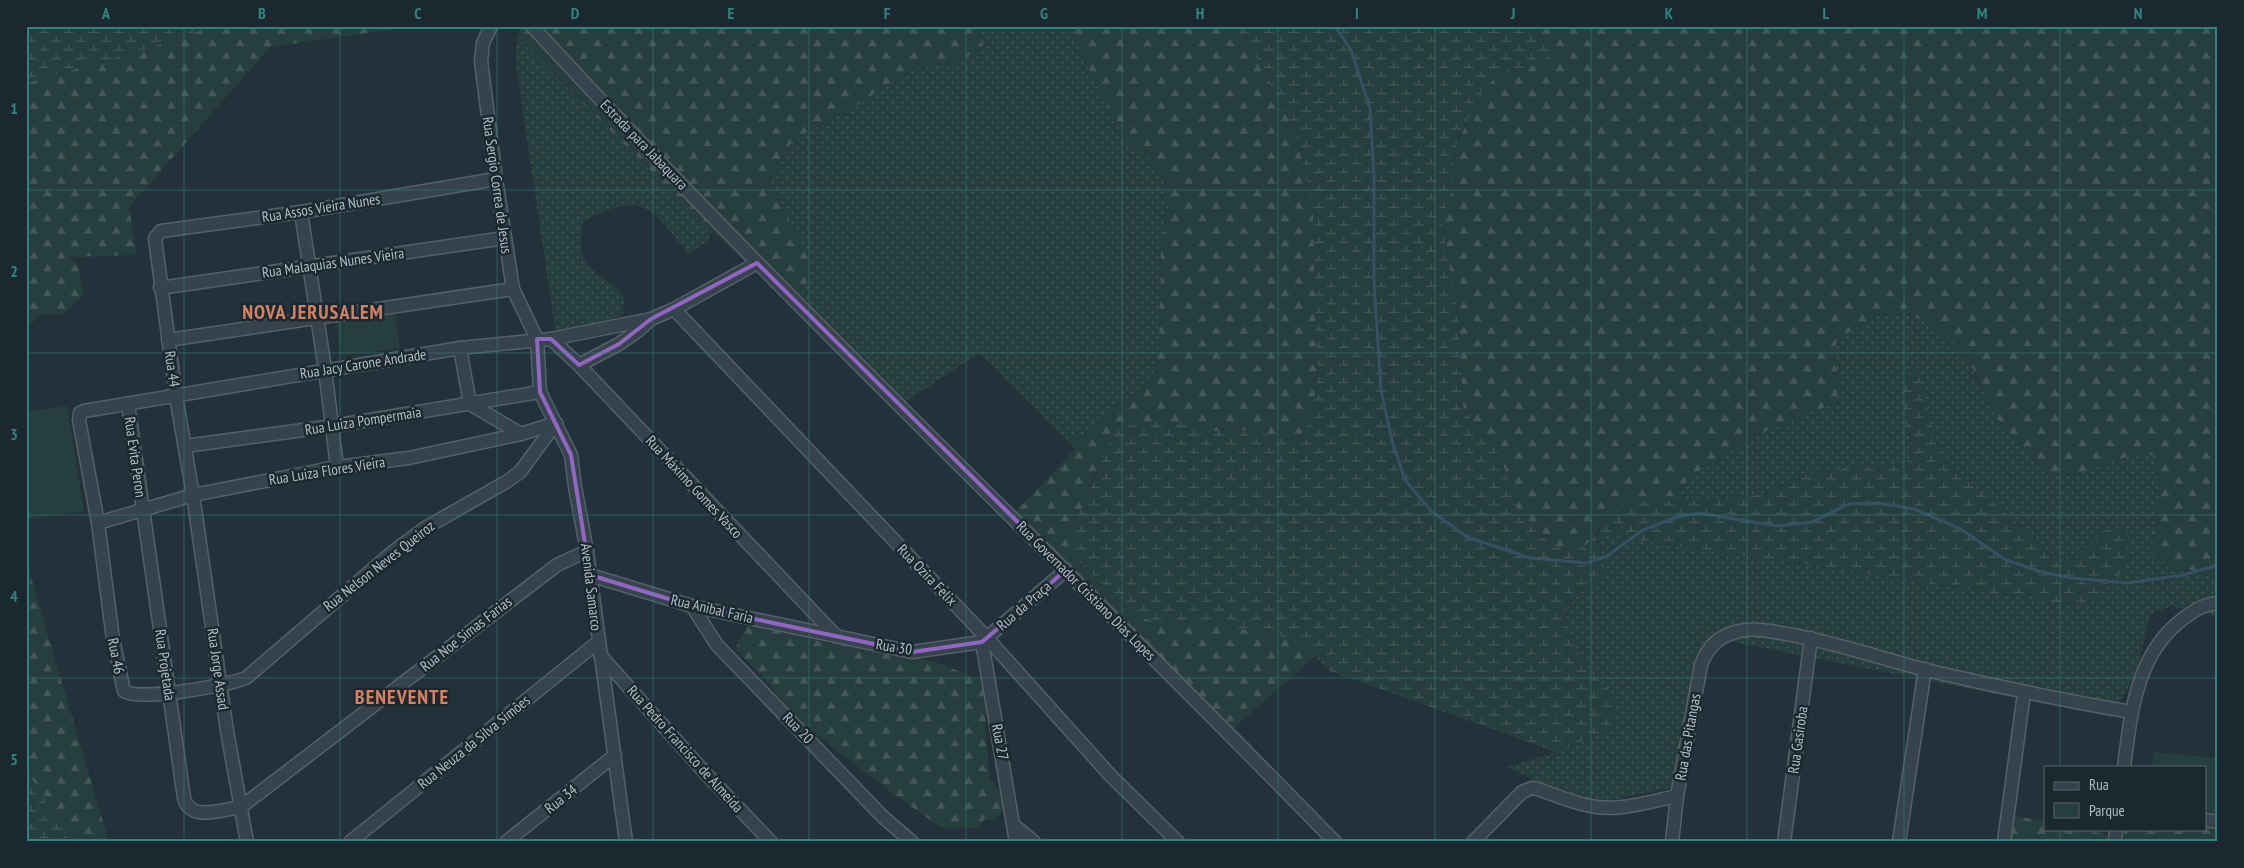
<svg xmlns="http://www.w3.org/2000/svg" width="2244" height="868" font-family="'PT Sans Narrow',sans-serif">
	<defs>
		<pattern id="grass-dots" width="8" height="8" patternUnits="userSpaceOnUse" patternTransform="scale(1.25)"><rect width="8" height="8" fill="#263e3d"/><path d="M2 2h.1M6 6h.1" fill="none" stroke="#435858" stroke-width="1.8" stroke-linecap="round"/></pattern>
		<pattern id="forest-firs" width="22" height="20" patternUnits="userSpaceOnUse" patternTransform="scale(1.25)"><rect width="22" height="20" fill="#263e3d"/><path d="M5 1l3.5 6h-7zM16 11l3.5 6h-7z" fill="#435858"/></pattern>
		<pattern id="wetland-marsh" width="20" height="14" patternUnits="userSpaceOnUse" patternTransform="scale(1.25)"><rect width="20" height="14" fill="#263e3d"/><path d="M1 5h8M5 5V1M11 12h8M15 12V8" fill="none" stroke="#435858"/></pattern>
	</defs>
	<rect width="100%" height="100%" fill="#23313b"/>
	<g fill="url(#grass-dots)">
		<path d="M981 26H1072L1082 56 1126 140 1150 159 1165 178 1168 207 1161 250 1159 349 1151 383 1101 417 1085 433 1068 442 979 353 898 407 793 303 780 203 773 185 781 156 795 139 851 109 875 91 924 64 956 63 983 47Z"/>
		<path d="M517 37 712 232 707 241 688 254C675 239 661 214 642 207 623 201 598 213 583 222 574 278 599 264 625 299L622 315 557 342 516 65Z"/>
		<path d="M1894 313 1918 318 1950 339 1969 361 1980 387 2071 476 2129 456 2153 454 2160 490 2154 522 2182 570 2211 575 2218 581V617L2172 606 2150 614 2137 671 2112 717 1728 641 1705 657 1684 785 1592 804 1568 796 1507 767 1556 752 1615 728 1612 693C1593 678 1559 634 1568 608 1571 600 1597 577 1605 569L1597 534 2065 604 2104 600 2099 589 2127 570 2102 533 2078 558 2066 560 2046 550 2029 533 1947 464 1935 441 1913 369 1904 378V416L1910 441 1912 458 1898 466 1805 474 1759 495 1703 501H1675L1690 476 1768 430 1788 422 1835 369 1832 356 1837 340 1877 315Z"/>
	</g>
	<g fill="url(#forest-firs)">
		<path d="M213 26H416L270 47 129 207 137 255 69 257 78 266 84 295 63 314H44L26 327V83L150 48Z"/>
		<path d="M521 26H981L983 47 956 63 924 64 900 77 851 109 795 139 781 156 773 185 780 203 814 267 801 295 793 303 712 232 517 37Z"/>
		<path d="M1072 26H1240L1295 131 1313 208 1317 383 1312 414 1305 431 1294 440 1243 430 1216 431 1202 429 1181 423 1096 472 1083 507 1074 520V556L1133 614 1155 622 1213 621 1238 628 1290 638 1316 656 1226 735 1008 520 1075 449 1068 442 1085 433 1101 417 1151 383 1159 349 1161 250 1168 207 1165 178 1150 159 1126 140 1082 56Z"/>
		<path d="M1545 26H2218V581C2199 564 2168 575 2152 554L2154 522 2160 490 2153 455 2129 456 2071 476 2052 474 2012 438 1995 415 1969 361 1950 339 1918 318 1894 313 1877 315 1837 340 1832 357 1842 385 1833 404 1768 430 1690 476 1675 501H1630L1616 508 1607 517 1590 542 1578 549 1556 548 1536 531 1519 513 1511 494 1504 467 1493 442 1476 427 1463 406 1458 315 1441 220 1452 192 1456 146 1483 88 1508 69 1528 68 1539 38 1538 27Z"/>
		<path d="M26 558 30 574 109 842H70L26 769Z"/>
		<path d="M748 624 831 644 843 642 936 662 988 683 985 726 990 780 1011 802 993 821 985 819 976 828 940 827 884 787 797 720 765 679 735 649Z"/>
		<path d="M2013 815 2045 822V829H2080L2109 835 2108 842H2010Z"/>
		<path d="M2205 828 2218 830 2217 842H2123L2124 829Z"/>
	</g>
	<g fill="url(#wetland-marsh)">
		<path d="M26 26H213L150 48 26 83Z"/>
		<path d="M1240 26H1545L1538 27 1539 38 1548 43 1549 57 1528 68 1508 69 1483 88 1456 145 1452 192 1441 220 1458 315 1463 406 1476 427 1493 442 1504 467 1511 494 1519 513 1536 531 1556 548 1578 549 1590 542 1596 534 1605 569 1604 579C1592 586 1574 593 1568 607 1558 633 1593 678 1612 692L1615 728 1556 752 1327 670 1316 656 1290 638 1238 628 1213 621 1155 622 1133 614 1074 556V520L1083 507 1113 433 1136 423 1161 422 1181 423 1216 431 1243 430 1294 440 1305 431 1312 414 1317 383 1313 208 1295 131Z"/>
		<path d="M1913 369 1918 373 1924 388 1935 441 1947 464 2029 533 2046 550 2066 560 2078 558 2110 526 2128 531 2129 547 2127 570 2099 589 2104 600 2065 604 1597 534 1607 517 1616 508 1630 501H1703L1759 495 1805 474 1845 468 1898 466 1912 458 1910 441 1904 416V378Z"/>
		<path d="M26 769 70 842H26Z"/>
	</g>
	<g fill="#263e3d">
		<path d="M395 312 400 348 341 356 336 320Z"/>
		<path d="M67 406 84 511 26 520V412Z"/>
		<path d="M2153 752 2218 758V820L2205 818V767H2152Z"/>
	</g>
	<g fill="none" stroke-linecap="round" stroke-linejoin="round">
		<path stroke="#365062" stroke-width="3" d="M1335 26 1351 50 1370 109 1374 176V282L1381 390 1392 441 1405 480 1431 511 1467 537 1530 558 1587 563 1607 556 1643 530 1677 517 1698 513 1777 526 1812 522 1849 504 1878 503 1914 509 1961 529 2004 559 2041 572 2072 578 2128 583 2183 575 2218 565"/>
		<g stroke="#556069" stroke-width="15">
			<g id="minor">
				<path d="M491 26 483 43 481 61 496 179 513 289 537 339 540 392 571 455 575 487 587 551 626 842"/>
				<path d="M532 26C790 307 1069 568 1335 842"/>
				<path d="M301 212 325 369 337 467"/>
				<path d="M160 288 505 238"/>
				<path d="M674 309 987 638 1110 775 1178 842"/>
				<path d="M551 339 579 365 836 636"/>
				<path d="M168 340 513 289"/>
				<path d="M460 348 470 404 521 434"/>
				<path d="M579 365 619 344 639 330 651 319 674 309 757 263"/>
				<path d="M128 404 184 798C190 822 221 810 241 807L557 565 587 551"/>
				<path d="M556 423 520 472 506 482 425 528 394 551 246 678C226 685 140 702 124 691L113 639 98 523 79 420 80 413 84 411 460 348 551 339 651 319"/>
				<path d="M185 446 333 426 540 392"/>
				<path d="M98 523 193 495 337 467 409 458 521 434 556 423"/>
				<path d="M590 575 692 606 912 652 982 642"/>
				<path d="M692 606 717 645 883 817 912 842"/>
				<path d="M982 642 1016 842"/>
				<path d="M982 642 1066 570"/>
				<path d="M600 655 708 776 771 842"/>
				<path d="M2124 767C2131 713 2136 653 2184 618 2195 610 2204 604 2218 603"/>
				<path d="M2205 820 2218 822"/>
				<path d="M1015 826 1034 842"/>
				<path d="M247 842 227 731 193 495 176 396 155 238 161 231 301 212 496 179"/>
				<path d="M350 842 598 642"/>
				<path d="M506 842 615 755"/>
				<path d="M1473 842 1522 792 1532 788 1538 789C1554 795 1569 801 1586 805 1616 813 1648 802 1677 796"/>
				<path d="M1672 842 1677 796 1701 665C1708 644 1723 633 1745 630 1759 628 1773 632 1787 634 1834 642 1880 658 1926 670 1994 686 2062 700 2131 712"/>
				<path d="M1784 842 1811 638"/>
				<path d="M1899 842 1925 669"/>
				<path d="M2004 842 2024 693"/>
				<path d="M2115 842 2116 829"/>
			</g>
		</g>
		<use href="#minor" stroke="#37434c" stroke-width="12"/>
	</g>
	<path fill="none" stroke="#9166c2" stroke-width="4" stroke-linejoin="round" d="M757 263 1066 570 982 642 912 652 692 606 590 575 571 455 540 392 537 339H551L579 365 619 344 651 319Z"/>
	<path fill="none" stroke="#308480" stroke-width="1" stroke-opacity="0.55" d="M184 26V842M340 26V842M497 26V842M653 26V842M809 26V842M966 26V842M1122 26V842M1278 26V842M1435 26V842M1591 26V842M1747 26V842M1904 26V842M2060 26V767M26 190H2218M26 353H2218M26 515H2218M26 678H2218M2060 829V842"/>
	<g text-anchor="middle" stroke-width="5" stroke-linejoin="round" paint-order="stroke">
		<g font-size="15" fill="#b2bdc7" stroke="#1c2830">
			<text transform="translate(644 145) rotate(46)" y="5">Estrada para Jabaquara</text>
			<text transform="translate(497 185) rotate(82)" y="5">Rua Sergio Correa de Jesus</text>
			<text transform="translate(321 208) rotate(-9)" y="5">Rua Assos Vieira Nunes</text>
			<text transform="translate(333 263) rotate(-8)" y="5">Rua Malaquias Nunes Vieira</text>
			<text transform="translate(363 364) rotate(-9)" y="5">Rua Jacy Carone Andrade</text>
			<text transform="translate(172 369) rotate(82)" y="5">Rua 44</text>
			<text transform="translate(363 421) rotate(-9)" y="5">Rua Luiza Pompermaia</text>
			<text transform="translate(135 457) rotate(82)" y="5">Rua Evita Peron</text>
			<text transform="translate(327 471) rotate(-9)" y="5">Rua Luiza Flores Vieira</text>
			<text transform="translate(694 487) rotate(47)" y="5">Rua Máximo Gomes Vasco</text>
			<text transform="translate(379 566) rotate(-38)" y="5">Rua Nelson Neves Queiroz</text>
			<text transform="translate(927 575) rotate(46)" y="5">Rua Ozira Felix</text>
			<text transform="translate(591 587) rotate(83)" y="5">Avenida Samarco</text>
			<text transform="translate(1086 591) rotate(45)" y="5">Rua Governador Cristiano Dias Lopes</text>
			<text transform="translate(1024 606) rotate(-41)" y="5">Rua da Praça</text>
			<text transform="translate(712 609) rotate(13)" y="5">Rua Anibal Faria</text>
			<text transform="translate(466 634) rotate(-38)" y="5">Rua Noe Simas Farias</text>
			<text transform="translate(894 647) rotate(9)" y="5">Rua 30</text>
			<text transform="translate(116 656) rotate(79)" y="5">Rua 46</text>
			<text transform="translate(165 665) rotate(82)" y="5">Rua Projetada</text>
			<text transform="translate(218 669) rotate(82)" y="5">Rua Jorge Assad</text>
			<text transform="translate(798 728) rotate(46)" y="5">Rua 20</text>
			<text transform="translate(1688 737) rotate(-80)" y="5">Rua das Pitangas</text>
			<text transform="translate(1798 740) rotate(-82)" y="5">Rua Gasiroba</text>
			<text transform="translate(474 742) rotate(-39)" y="5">Rua Neuza da Silva Simões</text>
			<text transform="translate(1000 742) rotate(79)" y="5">Rua 27</text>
			<text transform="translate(685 749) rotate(48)" y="5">Rua Pedro Francisco de Almeida</text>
			<text transform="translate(561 799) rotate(-38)" y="5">Rua 34</text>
		</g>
		<g font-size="20" font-weight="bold" letter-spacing="1" fill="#d38161" stroke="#1c2830">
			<text x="313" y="319">NOVA JERUSALEM</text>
			<text x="402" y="704">BENEVENTE</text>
		</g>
	</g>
	<rect width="2244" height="868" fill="none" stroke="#1c2830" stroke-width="55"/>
	<rect x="2044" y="766" width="162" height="65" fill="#1c2830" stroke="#58646c"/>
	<rect x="2054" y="782" width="25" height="8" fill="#37434c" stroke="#58646c"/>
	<text x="2089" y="790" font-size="15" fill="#b2bdc7">Rua</text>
	<rect x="2054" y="803" width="25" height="15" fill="#263e3d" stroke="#58646c"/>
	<text x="2089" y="816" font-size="15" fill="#b2bdc7">Parque</text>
	<rect x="28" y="28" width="2188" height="812" fill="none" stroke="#308480" stroke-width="2"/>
	<g font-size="16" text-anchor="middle" font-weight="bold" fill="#308480">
		<text x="106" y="19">A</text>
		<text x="262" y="19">B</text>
		<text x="418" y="19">C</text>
		<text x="575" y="19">D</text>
		<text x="731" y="19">E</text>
		<text x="887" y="19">F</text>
		<text x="1044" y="19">G</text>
		<text x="1200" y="19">H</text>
		<text x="1357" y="19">I</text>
		<text x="1513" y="19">J</text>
		<text x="1669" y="19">K</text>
		<text x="1826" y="19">L</text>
		<text x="1982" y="19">M</text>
		<text x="2138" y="19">N</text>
		<text x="14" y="114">1</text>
		<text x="14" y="277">2</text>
		<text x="14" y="440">3</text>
		<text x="14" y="602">4</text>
		<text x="14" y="765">5</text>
	</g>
</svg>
